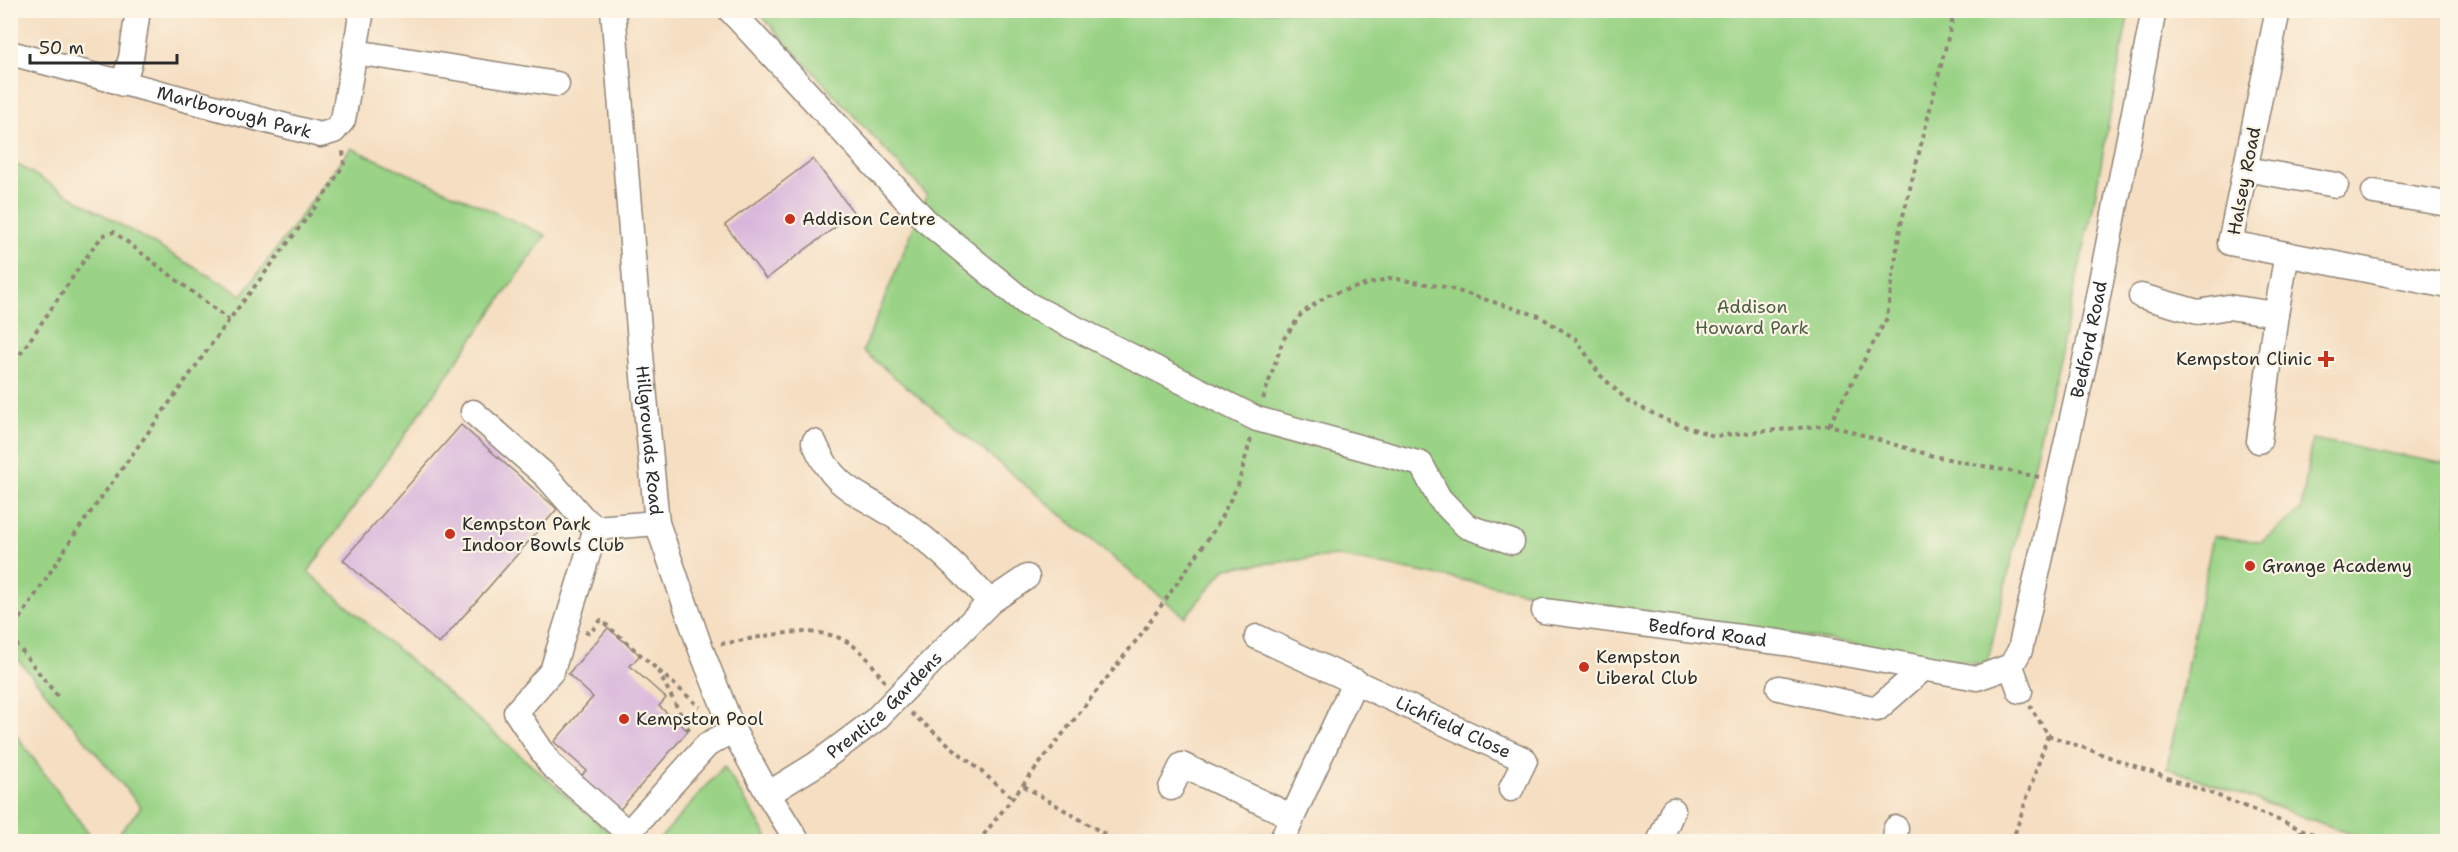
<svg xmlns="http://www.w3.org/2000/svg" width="2458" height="852" font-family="'Shantell Sans',sans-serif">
	<rect width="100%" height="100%" fill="#fcf5e5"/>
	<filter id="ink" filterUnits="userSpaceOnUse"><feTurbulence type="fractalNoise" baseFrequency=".0167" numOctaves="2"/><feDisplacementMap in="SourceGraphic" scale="12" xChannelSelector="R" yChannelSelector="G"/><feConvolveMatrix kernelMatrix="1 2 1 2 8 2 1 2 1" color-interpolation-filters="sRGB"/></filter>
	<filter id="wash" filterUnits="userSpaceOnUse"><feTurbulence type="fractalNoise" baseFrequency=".008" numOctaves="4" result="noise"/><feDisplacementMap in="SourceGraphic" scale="24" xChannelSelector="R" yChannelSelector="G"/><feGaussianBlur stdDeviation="1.35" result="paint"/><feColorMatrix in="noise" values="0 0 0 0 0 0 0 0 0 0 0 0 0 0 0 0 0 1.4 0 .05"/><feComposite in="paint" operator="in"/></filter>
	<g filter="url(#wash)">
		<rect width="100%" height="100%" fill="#f5dec1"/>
		<g fill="#9ad386" stroke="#627f58" stroke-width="1.5">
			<path d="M757 11H2129L2092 213 1987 665 1542 595 1335 556 1226 568 1185 617 863 351 927 195Z"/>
			<path d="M351 148 546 235 308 572 619 841H113L141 807 11 651V161L242 295Z"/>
			<path d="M2312 439 2447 464V841H2371L2167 768 2213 536 2261 542 2301 510Z"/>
			<path d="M11 728 94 841H11Z"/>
			<path d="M724 766 770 841H658Z"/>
		</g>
		<g id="blocks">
			<g fill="#d8b6dc">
				<path d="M813 159 854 213 766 279 725 225Z"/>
				<path d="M461 425 557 509 439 644 343 560Z"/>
				<path d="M608 628 640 655 630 666 666 698 659 706 688 731 617 813 579 779 586 770 554 742 593 697 568 674Z"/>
			</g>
		</g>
	</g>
	<g filter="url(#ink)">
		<use href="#blocks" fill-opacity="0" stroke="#908476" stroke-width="1.5"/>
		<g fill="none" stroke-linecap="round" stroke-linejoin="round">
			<g stroke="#908476" stroke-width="27">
				<g id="minor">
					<path id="s1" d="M613 10 642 366 657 523 700 647 733 730 768 794 798 842"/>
					<path d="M730 10 925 220 1027 304 1257 419 1421 464 1439 498 1466 526 1512 542"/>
					<path d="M2278 10 2230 243 2448 286"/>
					<path d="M355 52 557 84"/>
					<path id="s2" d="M10 53 320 135 334 131 343 120 362 10"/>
					<path d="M123 84 131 58 138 10"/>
					<path d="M2245 169 2336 185"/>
					<path d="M2374 192 2448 204"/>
					<path d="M2141 296 2198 312 2228 307 2276 314 2287 254"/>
					<path d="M473 412 546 476 582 517 596 528 657 523"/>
					<path d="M2259 441 2276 314"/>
					<path d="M814 442C836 494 861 492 901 521 934 544 963 572 990 602"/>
					<path d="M596 528 552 671 516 712 551 765 628 833 707 745 733 730"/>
					<path id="s3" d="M1544 611 1785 643 1977 678 2011 666"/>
					<path id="s4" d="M1257 637 1525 760 1511 789"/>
					<path d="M1779 688 1877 709 1924 668"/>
					<path id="s5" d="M2020 691 2011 666 2020 650 2088 347 2154 10"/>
					<path d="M1171 788 1182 765 1291 816"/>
					<path id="s6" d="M768 794 815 765 875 720 990 602 1027 577"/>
					<path d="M1281 842 1355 681"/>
					<path d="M1659 842 1673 810"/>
					<path d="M1895 842 1896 828"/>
				</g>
			</g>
			<g stroke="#908476" stroke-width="4" stroke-dasharray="4.5 4.5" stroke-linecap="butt">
				<path d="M10 369 94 246 104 235 114 232 229 320"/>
				<path d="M1263 399 1283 340 1302 313 1328 295 1390 278 1445 287 1539 316 1576 339 1600 375 1628 401 1666 420 1714 436 1829 425 1933 456 2039 477"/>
				<path d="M1829 425 1887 318 1900 228 1955 10"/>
				<path d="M585 632 590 633 601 620 700 707"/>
				<path d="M10 634 75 534 229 320 329 189 344 164 343 150"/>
				<path d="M10 636 58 697"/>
				<path d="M721 644C762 638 820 619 855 647 867 656 876 670 885 682"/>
				<path d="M658 671 690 732 688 734"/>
				<path d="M911 713 1013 798"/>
				<path d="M2048 735 2221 797 2333 842"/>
				<path d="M1024 786 1118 842"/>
				<path d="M978 842 1139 637 1190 565 1216 527 1238 485 1251 438"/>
				<path d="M2012 842 2048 735 2030 706"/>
				<path d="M2299 842 2301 830"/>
			</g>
			<use href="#minor" stroke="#fff" stroke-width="24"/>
		</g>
	</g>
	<g fill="#c8321e" stroke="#fcf5e5" stroke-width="2">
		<circle cx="790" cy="219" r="6"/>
		<path d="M2323 350h6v6h6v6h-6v6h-6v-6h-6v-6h6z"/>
		<circle cx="450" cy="534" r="6"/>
		<circle cx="2250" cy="566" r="6"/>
		<circle cx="1584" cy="667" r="6"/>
		<circle cx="624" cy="719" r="6"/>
	</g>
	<g text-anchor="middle" stroke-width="4.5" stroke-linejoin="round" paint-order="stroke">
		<g font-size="18" fill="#2b2b2b" stroke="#fcf5e5">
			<text dy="6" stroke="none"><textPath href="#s2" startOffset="232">Marlborough Park</textPath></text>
			<text transform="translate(2244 181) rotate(-79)" y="6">Halsey Road</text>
			<text dy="6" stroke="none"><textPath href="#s5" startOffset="363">Bedford Road</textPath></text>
			<text dy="6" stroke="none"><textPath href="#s1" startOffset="432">Hillgrounds Road</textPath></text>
			<text dy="6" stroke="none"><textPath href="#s3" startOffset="165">Bedford Road</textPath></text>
			<text dy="6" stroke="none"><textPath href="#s6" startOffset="147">Prentice Gardens</textPath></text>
			<text dy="6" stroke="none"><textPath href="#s4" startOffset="216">Lichfield Close</textPath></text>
		</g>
		<g font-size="18" fill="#2b2b2b" stroke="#fcf5e5" text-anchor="start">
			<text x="802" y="225">Addison Centre</text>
			<text x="2312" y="365" text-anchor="end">Kempston Clinic</text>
			<text x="462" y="530">Kempston Park<tspan x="462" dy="21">Indoor Bowls Club</tspan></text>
			<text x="2262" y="572">Grange Academy</text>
			<text x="1596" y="663">Kempston<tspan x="1596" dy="21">Liberal Club</tspan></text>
			<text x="636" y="725">Kempston Pool</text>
		</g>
		<g font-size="18" fill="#4c5d46" stroke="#fcf5e5">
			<text x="1752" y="313">Addison<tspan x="1752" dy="21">Howard Park</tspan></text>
		</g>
	</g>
	<rect width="2458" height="852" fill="none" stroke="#fcf5e5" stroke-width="36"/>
	<path d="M30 54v9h147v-9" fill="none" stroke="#2b2b2b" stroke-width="3"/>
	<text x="39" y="54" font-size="18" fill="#2b2b2b" stroke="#fcf5e5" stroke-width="4.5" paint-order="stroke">50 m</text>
</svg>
